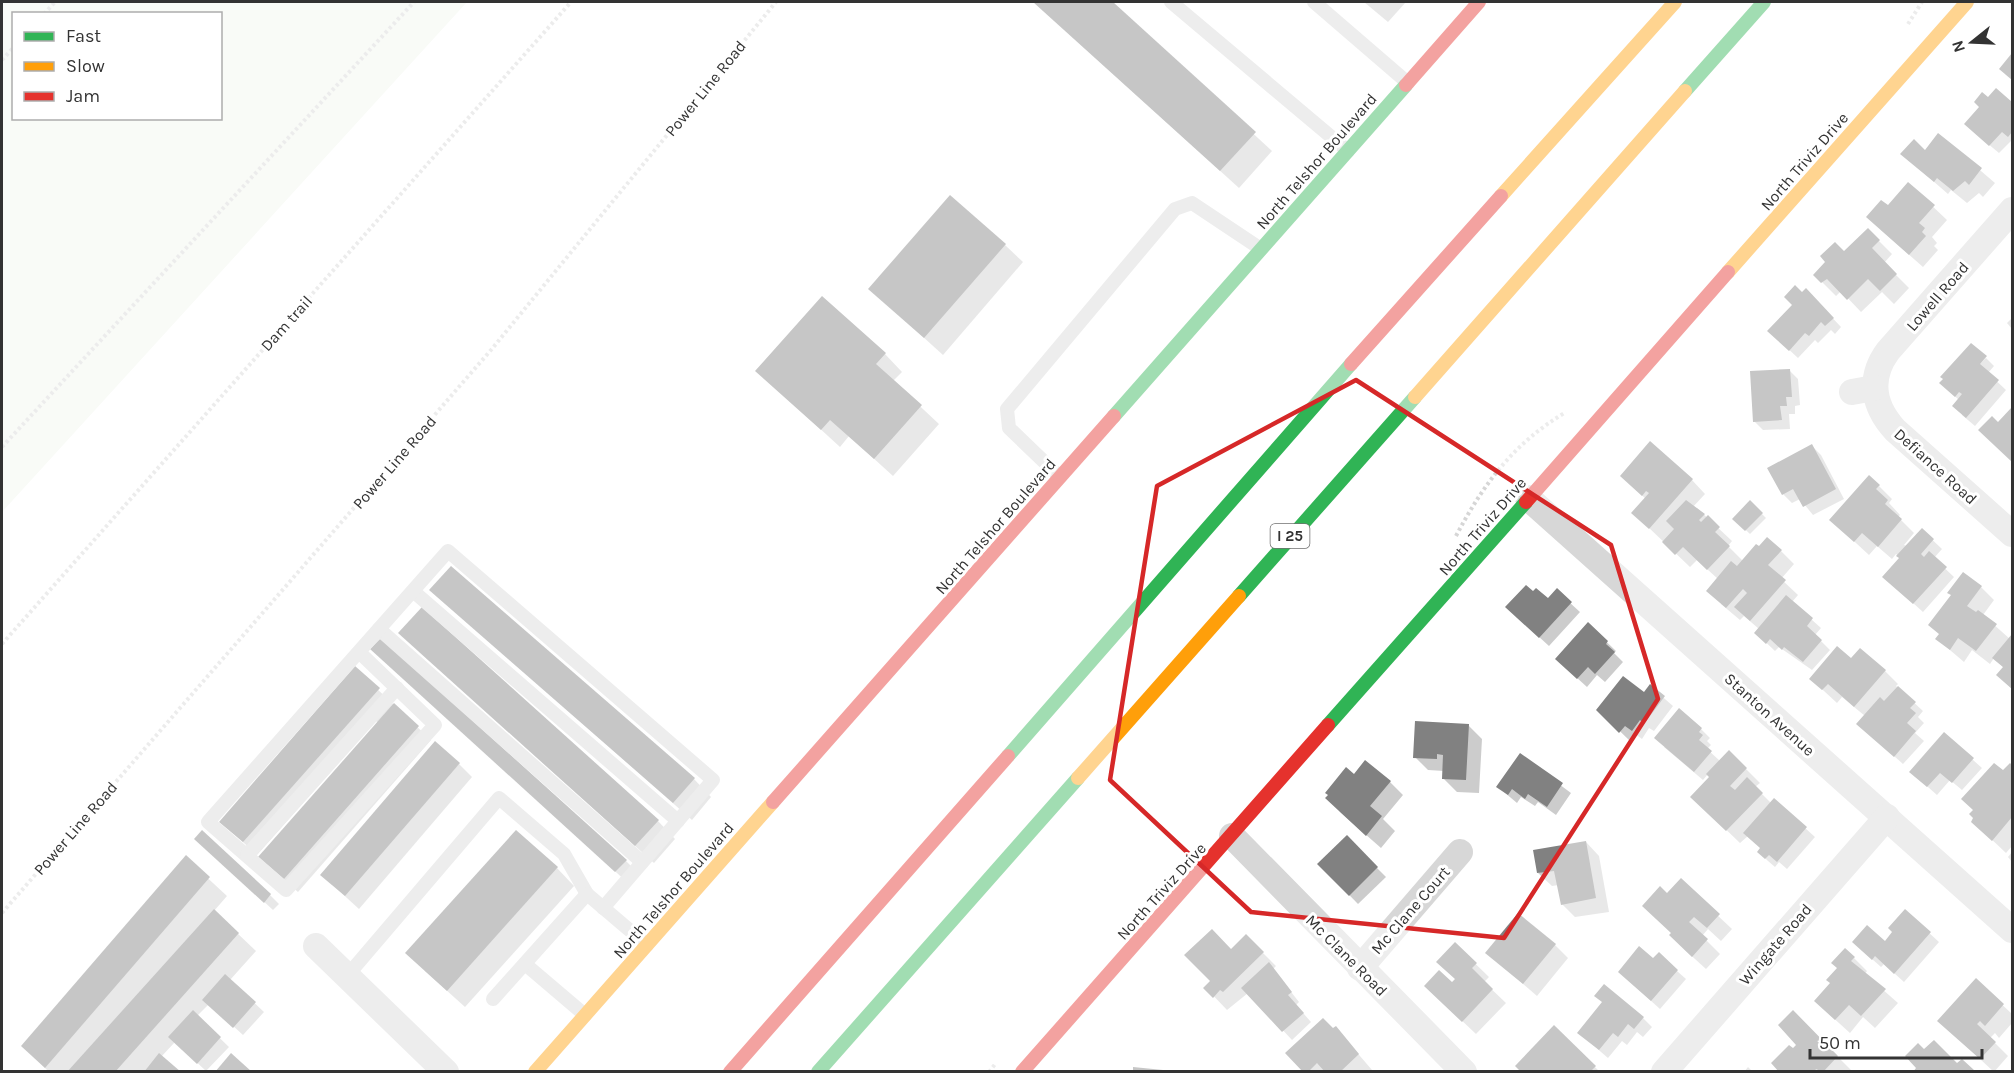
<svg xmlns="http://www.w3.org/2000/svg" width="2014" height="1073" font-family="Karla,sans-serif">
	<rect width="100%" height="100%" fill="#fff"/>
	<path fill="#f1f5ed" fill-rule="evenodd" d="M2 2H467L2 512ZM14 14H220V118H14Z"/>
	<g fill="#0003">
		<path d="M1034 2H1111L1272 151 1239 188Z"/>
		<path d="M1364 2H1406L1388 22Z"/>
		<path d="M1996 90 2012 104V140L1999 153 1975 133 1981 107Z"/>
		<path d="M1939 135 1995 183 1983 197 1979 193 1967 203 1951 190 1948 194 1902 154 1926 152Z"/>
		<path d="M1909 184 1947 220 1932 237 1937 243 1934 246 1938 250 1923 267 1881 230 1888 207Z"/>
		<path d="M1868 230 1892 254 1884 263 1909 288 1894 304 1882 292 1861 312 1841 291 1836 296 1815 275 1844 253Z"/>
		<path d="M1005 245 1023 262 943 355 870 289Z"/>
		<path d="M1806 290 1841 327 1835 334 1831 330 1818 343 1815 340 1798 358 1769 331Z"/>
		<path d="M2012 318V329L2007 323Z"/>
		<path d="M885 354 902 372 893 381 939 424 893 476 849 436 840 447 757 371Z"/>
		<path d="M1986 358 1994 366 1988 373 2006 390 1975 426 1962 415 1959 400 1950 392Z"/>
		<path d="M1789 370 1798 379 1800 405 1795 406V414H1789L1790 429 1763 430 1754 421Z"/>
		<path d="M2012 410V461L1994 444 1998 425Z"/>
		<path d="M1812 446 1821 455 1844 499 1813 515 1800 499 1792 503 1783 494Z"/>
		<path d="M1692 480 1705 494 1692 508H1697L1732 541 1728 546 1743 561 1781 551 1794 564 1781 579 1798 595 1792 602 1821 628 1815 635 1830 650 1812 670 1779 647 1775 651 1756 633 1759 629 1744 616 1740 620 1721 604 1718 579 1697 560 1690 567 1647 526 1646 499 1635 489Z"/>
		<path d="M1879 486 1892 499 1889 503 1900 515 1898 517 1914 533 1904 545 1907 546 1922 530 1942 549 1934 558 1954 577 1923 612 1893 585 1901 558 1896 554 1892 559 1877 546 1869 555 1831 520Z"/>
		<path d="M1750 502 1766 518 1750 534 1734 519Z"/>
		<path d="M1981 587 1994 600 1983 615 2010 639 2012 636V689L1998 675 2004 668 1994 658 1990 664 1972 650 1964 662 1937 639Z"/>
		<path d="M431 590 694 779 711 797 692 820Z"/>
		<path d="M1557 591 1580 612 1549 646 1516 616 1548 601Z"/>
		<path d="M1588 624 1616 651 1614 653 1623 662 1605 682 1597 675 1587 687 1565 667Z"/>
		<path d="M381 640 626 861 639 874 629 884 386 662Z"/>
		<path d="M418 651 658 821 675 839 654 863Z"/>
		<path d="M1851 660 1885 671 1898 684 1896 686 1923 711 1918 717 1924 723 1915 733 1924 741 1903 764 1867 732 1865 716 1842 697 1837 703 1811 679Z"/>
		<path d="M355 668 431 740 298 892 273 870 378 723 376 721 257 855 221 822Z"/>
		<path d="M1650 686 1673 706 1654 731 1649 728 1642 739 1634 733 1629 740 1598 710 1645 694Z"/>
		<path d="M1468 725 1482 739 1479 793 1457 792 1443 778 1444 771 1428 770 1415 757Z"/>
		<path d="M1701 729 1710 738 1707 741 1711 745 1707 749 1720 761 1729 752 1760 783 1755 787 1771 803 1774 800 1815 837 1787 869 1779 862 1775 867 1768 861 1759 852 1762 849 1748 836 1740 843 1692 797 1711 777 1708 774 1703 780 1664 747Z"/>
		<path d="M1944 734 1982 768 1962 790 1950 780 1937 795 1920 780Z"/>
		<path d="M1520 755 1571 793 1556 815 1538 802 1535 806 1521 797 1517 803 1498 787Z"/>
		<path d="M459 764 472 777 359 909 336 888Z"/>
		<path d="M2010 765 2012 767V846L2006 853 1987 835 2003 773Z"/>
		<path d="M1354 776 1390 782 1403 795 1383 819 1395 831 1381 848 1340 812 1329 795Z"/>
		<path d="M1347 838 1386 877 1358 904 1319 864Z"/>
		<path d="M1586 842 1599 856 1609 912 1575 917 1562 904 1559 885 1552 886 1538 873Z"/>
		<path d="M205 847 270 895 279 904 273 910Z"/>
		<path d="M2012 852V862L2008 857Z"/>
		<path d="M186 858 227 896 214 911 256 951 230 980 264 1012 243 1035 209 1004 197 1016 229 1047 206 1071 175 1042 161 1057 178 1072H49L23 1046Z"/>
		<path d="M557 868 574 886 465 1007 425 971Z"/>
		<path d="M1681 881 1732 929 1721 941 1708 929 1702 936 1720 954 1706 969 1684 949 1673 933Z"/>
		<path d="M1905 911 1939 942 1904 982 1884 964 1881 967 1863 951 1885 943 1894 932Z"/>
		<path d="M1246 936 1276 966 1273 969 1299 1002 1296 1005 1311 1022 1292 1040 1248 993 1227 1010 1206 988 1231 951Z"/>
		<path d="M1455 944 1489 977 1484 982 1506 1003 1476 1034 1439 999 1457 979Z"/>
		<path d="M1555 945 1568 958 1537 996 1487 953Z"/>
		<path d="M1854 958 1867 971 1865 974 1898 1003 1875 1028 1863 1017 1850 1033 1829 1014 1832 983 1839 968Z"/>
		<path d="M1653 960 1677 971 1686 979 1660 1009 1628 980Z"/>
		<path d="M1976 980 2012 1014V1023L1999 1038 1995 1033 1990 1038 2008 1056 1994 1072 1953 1034Z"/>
		<path d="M1793 1012 1851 1070 1850 1072H1781L1798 1045Z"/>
		<path d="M1643 1018 1652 1027 1643 1037 1637 1032 1627 1045 1622 1041 1608 1058 1579 1033Z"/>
		<path d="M1554 1027 1600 1072H1523Z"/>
		<path d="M1336 1028 1372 1070 1376 1072H1305Z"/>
		<path d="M1925 1051 1957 1065 1962 1061 1973 1072H1915Z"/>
		<path d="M1748 1067 1753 1072H1744Z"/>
	</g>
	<g fill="#818181">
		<path d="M1033 2H1113L1256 132 1220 171Z"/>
		<path d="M2012 53V80L1999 69Z"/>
		<path d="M1996 88 2012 102V132L2008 137 2002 132 1989 146 1964 124 1979 107 1974 102 1982 92 1988 97Z"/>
		<path d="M1938 133 1982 168 1969 185 1965 181 1953 191 1937 178 1934 182 1900 154 1914 139 1925 150Z"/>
		<path d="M1908 182 1935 205 1919 223 1925 228 1922 232 1926 236 1909 255 1866 217 1881 200 1888 205Z"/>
		<path d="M950 195 1006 244 924 338 868 289Z"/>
		<path d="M1868 228 1880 240 1872 248 1897 274 1880 291 1868 279 1847 300 1827 279 1821 283 1813 275 1825 262 1820 256 1835 242 1844 251Z"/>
		<path d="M1795 285 1802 292 1806 288 1834 318 1825 326 1821 322 1809 336 1805 333 1789 351 1767 331 1792 305 1784 297Z"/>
		<path d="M822 296 886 353 876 364 922 405 874 459 830 420 821 430 755 371Z"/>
		<path d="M1971 343 1987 356 1980 364 1999 380 1966 418 1952 406 1962 394 1959 392 1955 397 1939 383 1943 379 1940 377Z"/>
		<path d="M1790 369 1792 397H1786L1787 406H1780L1782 420 1753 422 1750 371Z"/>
		<path d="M2012 407V462L1978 430 1992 416 1998 422Z"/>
		<path d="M1650 441 1693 479 1649 529 1631 513 1649 493 1646 491 1642 496 1620 476Z"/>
		<path d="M1812 444 1836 489 1803 507 1793 489 1782 495 1767 468Z"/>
		<path d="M1869 475 1880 485 1876 489 1888 500 1885 504 1902 519 1878 547 1862 533 1854 542 1829 520Z"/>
		<path d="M1686 500 1705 514 1699 520 1701 522 1708 515 1720 527 1715 532 1730 546 1707 570 1683 547 1675 555 1662 542 1674 529 1666 521Z"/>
		<path d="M1750 500 1763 513 1745 531 1732 519Z"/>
		<path d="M1922 528 1934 539 1921 554 1924 557 1929 551 1947 567 1913 604 1882 577 1899 558 1896 556Z"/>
		<path d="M1767 537 1782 550 1768 565 1786 580 1750 621 1734 607 1747 593 1743 589 1726 608 1706 591 1731 561 1737 566 1756 544 1759 546Z"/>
		<path d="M451 566 695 778 673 803 429 590Z"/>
		<path d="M1963 572 1982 586 1967 606 1976 612 1978 610 1997 624 1976 651 1958 638 1950 650 1935 639 1939 634 1928 625 1951 595 1947 593Z"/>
		<path d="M1526 585 1533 591 1536 588 1548 598 1557 588 1572 602 1539 638 1505 607Z"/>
		<path d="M1786 595 1813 618 1807 626 1822 640 1803 662 1784 647 1782 650 1770 639 1766 644 1754 633Z"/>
		<path d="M422 607 659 820 635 846 398 633Z"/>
		<path d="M1588 622 1608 641 1606 644 1615 652 1595 674 1588 667 1577 679 1555 659Z"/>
		<path d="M2012 634V689L1996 675 2003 667 1992 658Z"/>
		<path d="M381 638 627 860 615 872 370 649Z"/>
		<path d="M1837 646 1851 658 1860 648 1886 670 1854 707 1828 684 1822 690 1809 679Z"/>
		<path d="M355 666 380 688 243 842 219 822Z"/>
		<path d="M1623 676 1644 692 1650 684 1665 696 1644 724 1640 720 1632 731 1625 726 1619 733 1596 710Z"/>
		<path d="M1898 686 1916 702 1910 708 1916 713 1907 723 1916 731 1894 757 1856 724 1880 697 1884 701Z"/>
		<path d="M394 703 419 726 284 879 258 857Z"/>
		<path d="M1679 708 1702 728 1699 732 1703 735 1699 740 1712 751 1694 772 1654 738Z"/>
		<path d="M1415 721 1469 724 1466 780 1442 779 1443 755 1437 754V759L1413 758Z"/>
		<path d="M1944 732 1974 758 1952 783 1940 773 1927 787 1909 772Z"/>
		<path d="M435 741 460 763 345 896 320 875Z"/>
		<path d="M1729 750 1747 768 1730 786 1735 790 1747 777 1763 793 1726 831 1690 797 1709 777 1706 774Z"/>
		<path d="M1520 753 1563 783 1547 807 1528 794 1525 799 1512 789 1508 795 1496 787Z"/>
		<path d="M1365 760 1391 781 1370 806 1382 816 1366 836 1325 798 1328 795 1325 793 1346 767 1354 774Z"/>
		<path d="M1994 763 2003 770 2010 763 2012 765V817L1992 841 1971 822 1973 818 1969 814 1973 810 1961 799Z"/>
		<path d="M1774 798 1807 827 1777 862 1769 855 1765 859 1757 852 1760 848 1743 833Z"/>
		<path d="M202 830 271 894 264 903 194 839Z"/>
		<path d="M516 830 558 867 447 991 405 953Z"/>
		<path d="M1347 835 1378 867 1349 896 1317 864Z"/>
		<path d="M1586 841 1596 898 1561 905 1554 871 1537 873 1533 850Z"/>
		<path d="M186 855 210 877 45 1068 21 1046Z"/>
		<path d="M1681 878 1720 914 1707 928 1694 917 1689 922 1708 939 1692 957 1669 935 1671 933 1642 906 1660 886 1667 893Z"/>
		<path d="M214 909 239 933 115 1072H67Z"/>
		<path d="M1905 909 1931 932 1894 974 1875 956 1872 960 1852 942 1867 925 1885 941 1892 932 1888 928Z"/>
		<path d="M1518 913 1556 944 1523 984 1485 953Z"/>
		<path d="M1212 929 1231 949 1246 934 1264 952 1223 992 1220 990 1213 998 1203 988 1210 981 1184 955Z"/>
		<path d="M1455 942 1477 963 1472 968 1493 989 1462 1022 1424 986 1439 970 1452 982 1455 979 1436 962Z"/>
		<path d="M1639 946 1653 958 1659 952 1678 970 1651 1001 1618 972Z"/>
		<path d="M1845 948 1855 957 1851 961 1886 989 1861 1016 1849 1005 1835 1020 1814 1001 1830 983 1826 980 1837 968 1831 963Z"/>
		<path d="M1269 962 1292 992 1288 995 1304 1013 1282 1032 1241 988Z"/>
		<path d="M225 974 256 1002 233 1028 202 1000Z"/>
		<path d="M1976 978 2004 1004 1985 1026 1980 1021 1977 1024 1996 1042 1980 1059 1937 1021Z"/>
		<path d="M1604 984 1644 1017 1634 1029 1628 1024 1618 1037 1613 1033 1599 1050 1577 1033 1602 1002 1594 996Z"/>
		<path d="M193 1010 221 1037 197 1064 168 1037Z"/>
		<path d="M1793 1010 1838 1056 1823 1072 1816 1069 1814 1072H1779L1771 1063 1789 1045 1793 1048 1796 1045 1778 1025Z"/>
		<path d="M1323 1018 1333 1028 1336 1026 1359 1054 1340 1072H1325L1317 1063 1308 1072H1303L1285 1053Z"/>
		<path d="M1554 1025 1596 1066 1590 1072H1521L1515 1066Z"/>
		<path d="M1934 1040 1957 1063 1962 1059 1974 1070 1913 1072 1916 1068 1905 1056 1918 1043 1924 1049Z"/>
		<path d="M159 1053 181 1072H144Z"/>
		<path d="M231 1053 252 1072H215Z"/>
		<path d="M1133 1067 1163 1070V1072H1133Z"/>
	</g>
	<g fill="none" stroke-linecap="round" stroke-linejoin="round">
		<g stroke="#d6d6d6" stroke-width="4" stroke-dasharray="3 3" stroke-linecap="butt">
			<path d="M44 14 55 2"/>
			<path d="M1908 24 1922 2"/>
			<path d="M2 60 14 47"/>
			<path d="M2 447 414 2"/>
			<path d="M1456 536C1484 483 1514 443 1566 412"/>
			<path d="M2 644 571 2"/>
			<path d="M2 913 491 350 776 2"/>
			<path d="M989 1072 996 1063"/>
		</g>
		<g stroke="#d7d7d7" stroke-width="14">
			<path d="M1171 2 1348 151"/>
			<path d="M1314 2 1408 83"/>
			<path d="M1060 477 1009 428 1007 409 1175 209 1192 203 1261 249"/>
			<path d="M413 591 678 821"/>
			<path d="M379 629 642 862"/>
			<path d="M359 652 435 725 286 890 208 822 448 551 713 780 603 908"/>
			<path d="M247 855 397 688"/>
			<path d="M525 964 585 1015"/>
			<path d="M347 976 499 798 564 854 587 894"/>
			<path d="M493 999 587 894 647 945"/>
		</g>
		<g stroke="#d7d7d7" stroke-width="26">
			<path d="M2012 210 1888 351C1868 378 1873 406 1895 430L2012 534"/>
			<path d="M1852 392 1874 388"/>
			<path d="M1528 498 2012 930"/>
			<path d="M1232 836 1464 1072"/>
			<path d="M316 946 446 1072"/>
			<path d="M1360 968 1460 852"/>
			<path d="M1664 1072 1887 817"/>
		</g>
		<g stroke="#30b455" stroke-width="14">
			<path d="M1685 91 1764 2"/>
			<path d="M1114 416 1406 85"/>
			<path d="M1239 596 1415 397"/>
			<path d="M1328 725 1526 502"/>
			<path d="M1008 756 1351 364"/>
			<path d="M818 1072 1078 778"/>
		</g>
		<g stroke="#ff9f0a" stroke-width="14">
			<path d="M1501 196 1675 2"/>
			<path d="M1728 272 1967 2"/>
			<path d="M1415 397 1685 91"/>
			<path d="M1078 778 1239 596"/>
			<path d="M535 1072 773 802"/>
		</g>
		<g stroke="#e5322d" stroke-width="14">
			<path d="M1406 85 1479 2"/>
			<path d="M1351 364 1501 196"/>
			<path d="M1526 502 1728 272"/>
			<path d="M773 802 1114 416"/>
			<path d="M730 1072 1008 756"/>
			<path d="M1022 1072 1328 725"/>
		</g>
	</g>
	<path d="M0 0H2014V1073H0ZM1356 380 1611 545 1658 699 1504 938 1251 912 1110 780 1157 486Z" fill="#fff" fill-opacity=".55" fill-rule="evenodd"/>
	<path fill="none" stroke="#d62828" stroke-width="4.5" stroke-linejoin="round" d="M1356 380 1611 545 1658 699 1504 938 1251 912 1110 780 1157 486Z"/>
	<g text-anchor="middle" stroke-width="6" stroke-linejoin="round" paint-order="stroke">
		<rect fill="#fff" stroke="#707070" stroke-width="1.5" x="1270.5" y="524" width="39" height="24" rx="4.5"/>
		<g font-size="15" font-weight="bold" fill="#333">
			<text x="1290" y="541">I 25</text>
		</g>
		<g font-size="16" fill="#333" stroke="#fff">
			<text transform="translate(705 88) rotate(-51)" y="6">Power Line Road</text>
			<text transform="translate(1316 161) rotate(-49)" y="6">North Telshor Boulevard</text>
			<text transform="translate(1804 161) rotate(-49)" y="6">North Triviz Drive</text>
			<text transform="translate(1937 296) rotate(-49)" y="6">Lowell Road</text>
			<text transform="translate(286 323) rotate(-48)" y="6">Dam trail</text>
			<text transform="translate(394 462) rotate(-49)" y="6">Power Line Road</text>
			<text transform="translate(1936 466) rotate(42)" y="6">Defiance Road</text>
			<text transform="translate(995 526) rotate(-49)" y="6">North Telshor Boulevard</text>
			<text transform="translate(1482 526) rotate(-49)" y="6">North Triviz Drive</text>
			<text transform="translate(1770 714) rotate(42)" y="6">Stanton Avenue</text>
			<text transform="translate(75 828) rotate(-49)" y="6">Power Line Road</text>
			<text transform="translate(673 890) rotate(-49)" y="6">North Telshor Boulevard</text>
			<text transform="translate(1161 891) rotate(-48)" y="6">North Triviz Drive</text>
			<text transform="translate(1410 910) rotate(-49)" y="6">Mc Clane Court</text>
			<text transform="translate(1775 944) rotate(-49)" y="6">Wingate Road</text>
			<text transform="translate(1347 955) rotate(45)" y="6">Mc Clane Road</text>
		</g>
	</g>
	<rect width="2014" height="1073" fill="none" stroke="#333333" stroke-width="6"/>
	<rect x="12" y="12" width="210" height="108" fill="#ffffff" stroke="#adadad" stroke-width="1.5"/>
	<rect x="24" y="32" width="30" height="9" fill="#30b455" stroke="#adadad" stroke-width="1.5"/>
	<text x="66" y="42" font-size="18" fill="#333333">Fast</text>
	<rect x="24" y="62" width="30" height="9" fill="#ff9f0a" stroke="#adadad" stroke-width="1.5"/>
	<text x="66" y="72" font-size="18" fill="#333333">Slow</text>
	<rect x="24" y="92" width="30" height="9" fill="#e5322d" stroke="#adadad" stroke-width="1.5"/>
	<text x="66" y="102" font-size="18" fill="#333333">Jam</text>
	<g transform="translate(1972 42) rotate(252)" stroke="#ffffff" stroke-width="4.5" paint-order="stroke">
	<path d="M0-4.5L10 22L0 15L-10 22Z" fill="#333333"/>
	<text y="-9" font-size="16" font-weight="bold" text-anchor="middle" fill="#333333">N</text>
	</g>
	<path d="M1810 1049v9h172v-9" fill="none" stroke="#333333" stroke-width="3"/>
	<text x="1819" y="1049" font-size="18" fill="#333333" stroke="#ffffff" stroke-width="4.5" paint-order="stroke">50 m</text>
</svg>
